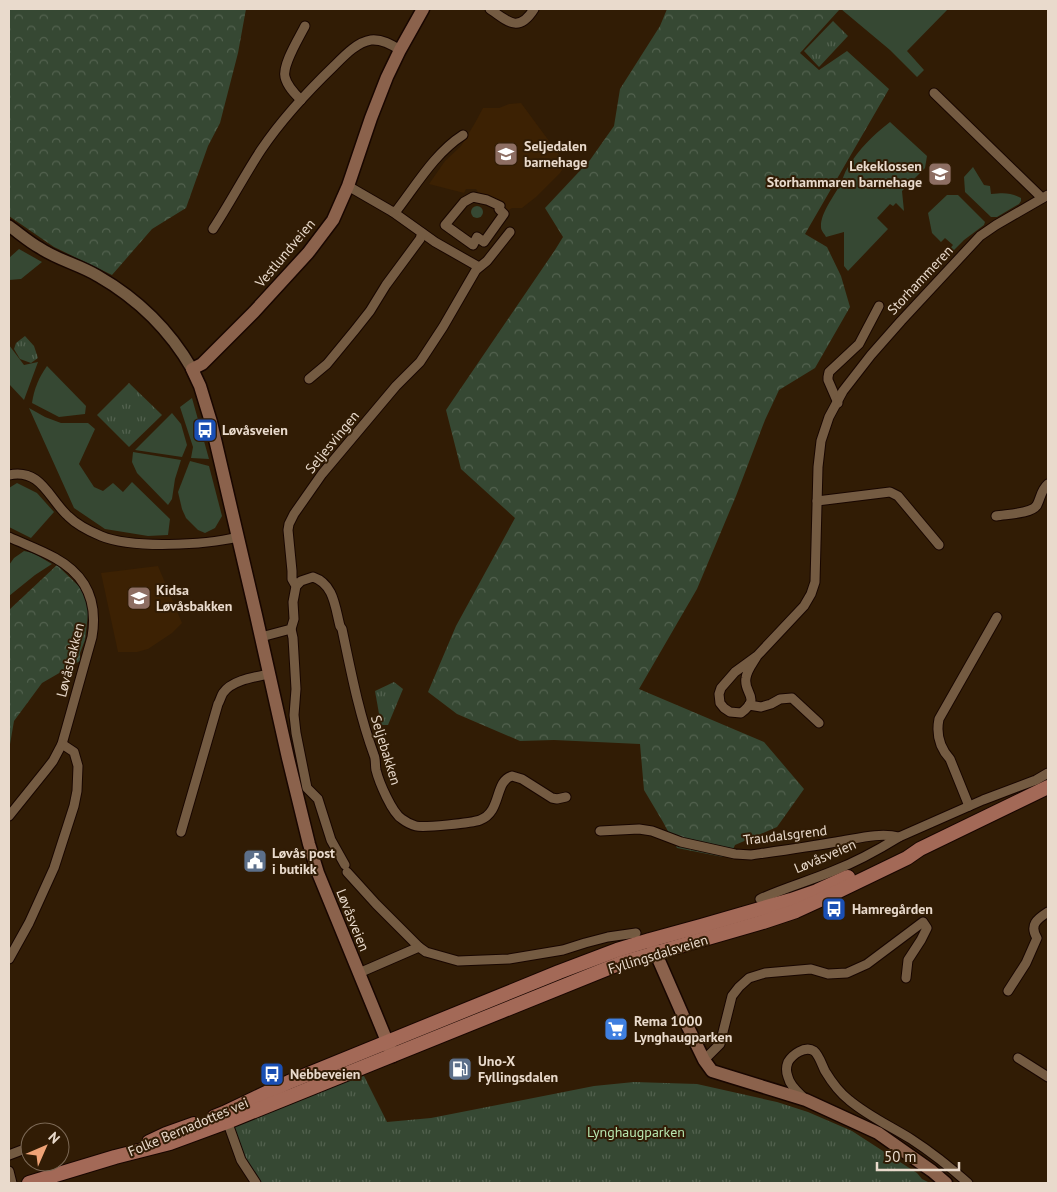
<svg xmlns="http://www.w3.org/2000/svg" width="1057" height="1192" font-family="'PT Sans',sans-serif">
	<defs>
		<pattern id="forest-crowns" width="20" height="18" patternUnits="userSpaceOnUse" patternTransform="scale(1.25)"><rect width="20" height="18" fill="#364833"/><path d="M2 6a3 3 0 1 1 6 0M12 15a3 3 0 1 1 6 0" fill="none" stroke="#53624f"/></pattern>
		<pattern id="park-tufts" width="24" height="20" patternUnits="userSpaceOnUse" patternTransform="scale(1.25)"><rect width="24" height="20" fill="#364833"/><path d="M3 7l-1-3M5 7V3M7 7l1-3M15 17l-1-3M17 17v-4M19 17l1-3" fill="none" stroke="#53624f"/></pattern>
	</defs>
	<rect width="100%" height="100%" fill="#311c05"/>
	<g fill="#3c2103">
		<path d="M521 103 566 164 560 173 536 197 522 208H512L505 213 479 194 476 189H466L464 193 429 184 445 161 461 146 475 123 483 108H499L509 104Z"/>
		<path d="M158 566 182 623 172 633 148 649 137 652H118L101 573Z"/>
	</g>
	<g fill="#364833">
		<path d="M841 9H948L907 51 924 70 917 77 890 50Z"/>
		<path d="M890 122 927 156 925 168 902 191 904 211 896 203 893 206 890 204 877 218 888 229 848 271 844 266V232L826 237C824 233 821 231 821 227 820 214 834 196 840 185 843 179 844 173 848 167 859 149 873 135 890 122Z"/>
		<path d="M973 167 984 185 990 186 991 194C1003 193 1010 192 1021 198V201L1019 204 997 217H991L965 192 964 177Z"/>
		<path d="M947 195H958L985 222 984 225 964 240 950 254 947 252 953 245 945 238 941 242 932 233 928 213Z"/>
		<circle cx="477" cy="212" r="6"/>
		<path d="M19 249 42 262 21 279 9 280V258Z"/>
		<path d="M9 345 24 365 38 362 24 400 9 384Z"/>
		<path d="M47 366 86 406 85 414 59 417 32 403C34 389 39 377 47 366Z"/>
		<path d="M192 398 209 459 191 458 193 447 180 407Z"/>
		<path d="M29 408 45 417 61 423H88L95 429 79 464 94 487 103 491 113 483 123 492 132 482 170 519 168 535 148 536 105 529 74 508Z"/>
		<path d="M172 413 181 424 187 445 182 457 135 450Z"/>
		<path d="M133 452 181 460 175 479 172 499 168 505 137 473 132 462Z"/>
		<path d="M190 461 209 466 222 516 215 528 205 533 198 530 186 518 182 509 178 492Z"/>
		<path d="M17 483 37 493 54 512 31 538 9 527V488Z"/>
		<path d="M24 551C34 552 43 559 52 564L35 575 9 596V565L14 558Z"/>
	</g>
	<g fill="url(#forest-crowns)">
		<path d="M9 9H246L238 53 220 123 208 146 186 208 152 229 112 275 54 247 9 216Z"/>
		<path d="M667 9H840L800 53 819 70 847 51 889 89 805 234 827 247 841 276 850 307 815 368 779 390 765 420 736 496 697 589 639 689 764 742 804 789 777 827 735 845 730 856 723 857 677 848 663 822 644 790 640 744 554 740 520 741 457 714 428 692 456 626 515 518 461 469 446 410 555 250 563 237 545 208 590 160 614 126 620 89 660 26Z"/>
		<path d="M57 565 90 597 85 640 80 653V661L42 683 14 721 9 750V610Z"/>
	</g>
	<g fill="url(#park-tufts)">
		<path d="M833 21 848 36 819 67 804 51Z"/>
		<path d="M25 336 34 346 38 358 31 363 20 359 14 349 16 343Z"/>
		<path d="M129 383 162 415 129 447 97 415Z"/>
		<path d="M394 682 403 689 388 725H381L375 691Z"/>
		<path d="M364 1076 387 1122 431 1118 594 1086 634 1082 697 1084 777 1102 808 1112 852 1131 917 1173 922 1179 930 1183H256L227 1122 294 1095Z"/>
	</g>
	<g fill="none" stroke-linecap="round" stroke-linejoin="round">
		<g stroke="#180600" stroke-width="11">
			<g id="minor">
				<path d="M490 9C508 22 519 33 534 9"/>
				<path d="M934 93 1042 198"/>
				<path d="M301 100C295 94 287 86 285 77 282 65 299 38 305 26"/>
				<path d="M348 186 393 212 435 242 479 267"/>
				<path d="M473 197 487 200 500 206 499 209 504 214 484 242 477 237 473 245 445 225 464 202Z"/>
				<path d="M393 212 397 210C417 184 435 153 463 135"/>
				<path d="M213 229C230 203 244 176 261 150 282 119 307 92 334 66 344 56 357 42 371 40 382 39 391 44 400 50"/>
				<path d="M309 379 327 364 355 330 370 311 386 285 420 239 422 233"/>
				<path d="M838 403 828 380V377L829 372 859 344 879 306"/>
				<path d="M9 475C41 468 49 499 68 516 77 525 89 531 101 536 132 549 205 545 238 537"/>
				<path d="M817 501 890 492 898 496 939 545"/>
				<path d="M996 516C1006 514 1032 514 1037 505 1041 497 1041 490 1048 484"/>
				<path d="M9 537C24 544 41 550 55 558 86 575 98 602 92 637L62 744 53 761 46 770 9 816"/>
				<path d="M296 586 301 581 313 577C334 584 335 607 340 626L342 629C351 672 359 714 374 755 376 759 375 765 376 770 379 782 392 813 402 819 406 822 412 825 416 826 424 828 472 823 480 820 502 812 494 781 512 776L522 779 552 798 557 799 566 797"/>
				<path d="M291 629 293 638 296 689 294 715 296 733 307 788 318 799 331 840 345 865"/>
				<path d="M261 637 291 629 294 619 293 602 296 586 292 579V571L288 530 289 524 294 514 322 474 396 386 420 362 443 327 476 270 487 261 510 232"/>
				<path d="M757 656C753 663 747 670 746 678 743 694 762 697 741 713L730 712 724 708 720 703 719 694 721 688 735 672 757 656 804 606 811 594 815 582 818 467 821 441 829 417 843 391 871 355 901 321 980 236 996 225 1048 195"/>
				<path d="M749 705 761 707 771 704 780 699 792 698 819 723"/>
				<path d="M969 806 950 759C940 748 936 734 939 719L997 617"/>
				<path d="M600 831 639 829 652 831 681 842 735 854 751 855C779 851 808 847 836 842 856 839 879 832 899 837L983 800 1036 780 1048 773"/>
				<path d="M181 832 218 704C220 701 221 696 223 693 232 680 255 677 269 674"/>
				<path d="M347 872 376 904 419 947"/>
				<path d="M760 899C784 888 809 881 833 871 856 862 878 850 899 837"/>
				<path d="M9 959 29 923 54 868 74 806 77 791 78 766 74 752 62 744"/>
				<path d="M359 973 419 947 426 952 458 961 509 959 563 950 585 943 608 937 636 933"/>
				<path d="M1008 991 1026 963 1037 938C1029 925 1037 919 1048 912"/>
				<path d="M1018 1058 1048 1077"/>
				<path d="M704 1060 720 1044 732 996 739 987 749 978 765 973 811 969 828 974 847 973 867 964 923 922 927 928 921 940 908 960 906 978"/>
				<path d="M804 1098C798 1092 790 1086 788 1077 786 1072 786 1067 788 1062 792 1055 805 1045 814 1051 819 1055 822 1065 825 1071 831 1081 840 1093 849 1100 868 1116 890 1126 911 1139 931 1152 950 1167 968 1183"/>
				<path d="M226 1118 241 1160 256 1183"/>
				<path d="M9 1155 30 1147"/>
				<path d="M9 1171 12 1183"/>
			</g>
		</g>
		<g stroke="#180600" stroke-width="14">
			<path id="tertiary" d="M9 226C19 233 29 242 40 248 58 260 80 265 98 276 138 299 169 329 192 369"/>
		</g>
		<g stroke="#180600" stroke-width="15">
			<g id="secondary">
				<path d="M650 940 688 1027 704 1060 712 1071 806 1100 878 1133 932 1171 946 1183"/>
				<path d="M393 1056 318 873 309 844 288 758 256 615 211 422 200 386 192 369 202 364 254 312 308 253 333 220 348 186 371 118 387 77 400 50 423 9"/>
			</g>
		</g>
		<g stroke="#180600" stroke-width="16">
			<g id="primary">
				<path d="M214 1117 224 1113 289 1082 559 972 617 950 650 940 701 926 791 900 817 891 848 877"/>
				<path d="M149 1142 166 1134 194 1124"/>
				<path d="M29 1183 115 1157 170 1143 227 1122 621 963 763 922 796 911 820 900 907 858 920 849 1048 787"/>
			</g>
		</g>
		<use href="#minor" stroke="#745b42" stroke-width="9"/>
		<use href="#tertiary" stroke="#745b42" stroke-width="11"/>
		<use href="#secondary" stroke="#8b624c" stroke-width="12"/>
		<use href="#primary" stroke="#a36957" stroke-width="14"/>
	</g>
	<defs>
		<g id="school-square" transform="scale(1.25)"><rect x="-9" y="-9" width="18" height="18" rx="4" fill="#8d6e63" stroke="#311c05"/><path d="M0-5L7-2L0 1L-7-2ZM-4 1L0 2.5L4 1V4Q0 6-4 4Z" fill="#fff"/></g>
		<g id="bus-square" transform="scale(1.25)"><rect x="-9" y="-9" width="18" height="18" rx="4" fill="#1a4fb4" stroke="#311c05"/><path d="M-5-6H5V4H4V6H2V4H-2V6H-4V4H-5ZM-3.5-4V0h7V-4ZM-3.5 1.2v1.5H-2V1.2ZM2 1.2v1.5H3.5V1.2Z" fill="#fff"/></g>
		<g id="civic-square" transform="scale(1.25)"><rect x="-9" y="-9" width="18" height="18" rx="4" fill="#5c6f8a" stroke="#311c05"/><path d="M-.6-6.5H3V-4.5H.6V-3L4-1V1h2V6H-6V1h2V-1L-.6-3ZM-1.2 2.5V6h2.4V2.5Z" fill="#fff"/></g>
		<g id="supermarket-square" transform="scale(1.25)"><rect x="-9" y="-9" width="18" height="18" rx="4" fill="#3f7fe0" stroke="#311c05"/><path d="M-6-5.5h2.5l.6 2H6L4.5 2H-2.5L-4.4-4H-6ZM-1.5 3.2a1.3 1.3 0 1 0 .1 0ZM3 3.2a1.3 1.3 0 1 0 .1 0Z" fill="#fff"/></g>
		<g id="fuel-square" transform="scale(1.25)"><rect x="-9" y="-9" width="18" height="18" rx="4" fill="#5c6f8a" stroke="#311c05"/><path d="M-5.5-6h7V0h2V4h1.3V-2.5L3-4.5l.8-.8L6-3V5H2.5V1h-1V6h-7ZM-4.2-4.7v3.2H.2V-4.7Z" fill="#fff"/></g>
	</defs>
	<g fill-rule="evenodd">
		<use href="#school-square" x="506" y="154"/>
		<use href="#school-square" x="940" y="174"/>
		<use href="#bus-square" x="205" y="430"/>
		<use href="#school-square" x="139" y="598"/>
		<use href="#civic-square" x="255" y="861"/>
		<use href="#bus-square" x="834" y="909"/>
		<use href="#supermarket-square" x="616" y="1029"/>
		<use href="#fuel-square" x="460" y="1069"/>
		<use href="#bus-square" x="272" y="1074"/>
	</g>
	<g text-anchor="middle" stroke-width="4" stroke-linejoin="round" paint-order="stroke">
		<g font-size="14" font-weight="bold" fill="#e9dacc" stroke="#311c05" text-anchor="start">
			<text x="524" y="151">Seljedalen<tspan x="524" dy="16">barnehage</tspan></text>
			<text x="922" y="171" text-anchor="end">Lekeklossen<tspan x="922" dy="16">Storhammaren barnehage</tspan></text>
			<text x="222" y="435">Løvåsveien</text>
			<text x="156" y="595">Kidsa<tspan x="156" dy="16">Løvåsbakken</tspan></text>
			<text x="272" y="858">Løvås post<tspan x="272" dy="16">i butikk</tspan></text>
			<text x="852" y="914">Hamregården</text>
			<text x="634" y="1026">Rema 1000<tspan x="634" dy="16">Lynghaugparken</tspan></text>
			<text x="478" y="1066">Uno-X<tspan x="478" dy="16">Fyllingsdalen</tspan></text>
			<text x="290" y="1079">Nebbeveien</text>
		</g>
		<g font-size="14" fill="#e9dacc" stroke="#311c05">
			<text transform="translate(285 253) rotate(-50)" y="5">Vestlundveien</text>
			<text transform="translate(920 280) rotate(-47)" y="5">Storhammeren</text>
			<text transform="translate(332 442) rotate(-51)" y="5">Seljesvingen</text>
			<text transform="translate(70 660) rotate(-76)" y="5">Løvåsbakken</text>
			<text transform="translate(386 750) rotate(73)" y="5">Seljebakken</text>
			<text transform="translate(785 835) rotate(-7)" y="5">Traudalsgrend</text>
			<text transform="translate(825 856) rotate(-23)" y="5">Løvåsveien</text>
			<text transform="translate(353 920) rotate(68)" y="5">Løvåsveien</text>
			<text transform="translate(658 954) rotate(-17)" y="5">Fyllingsdalsveien</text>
			<text transform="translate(188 1127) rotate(-23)" y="5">Folke Bernadottes vei</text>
		</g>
		<g font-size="14" fill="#b7e6af" stroke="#311c05">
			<text x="636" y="1137">Lynghaugparken</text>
		</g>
	</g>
	<rect width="1057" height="1192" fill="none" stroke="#e9dacc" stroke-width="20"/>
	<g transform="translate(45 1147) rotate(45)"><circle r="24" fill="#311c05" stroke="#7b6855"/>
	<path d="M0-4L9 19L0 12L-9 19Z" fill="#efa377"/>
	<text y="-8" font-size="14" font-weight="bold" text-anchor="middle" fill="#e9dacc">N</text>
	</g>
	<path d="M877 1162v8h82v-8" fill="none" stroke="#e9dacc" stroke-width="2.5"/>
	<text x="884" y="1162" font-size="15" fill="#e9dacc" stroke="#311c05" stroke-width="4" paint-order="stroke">50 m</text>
</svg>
